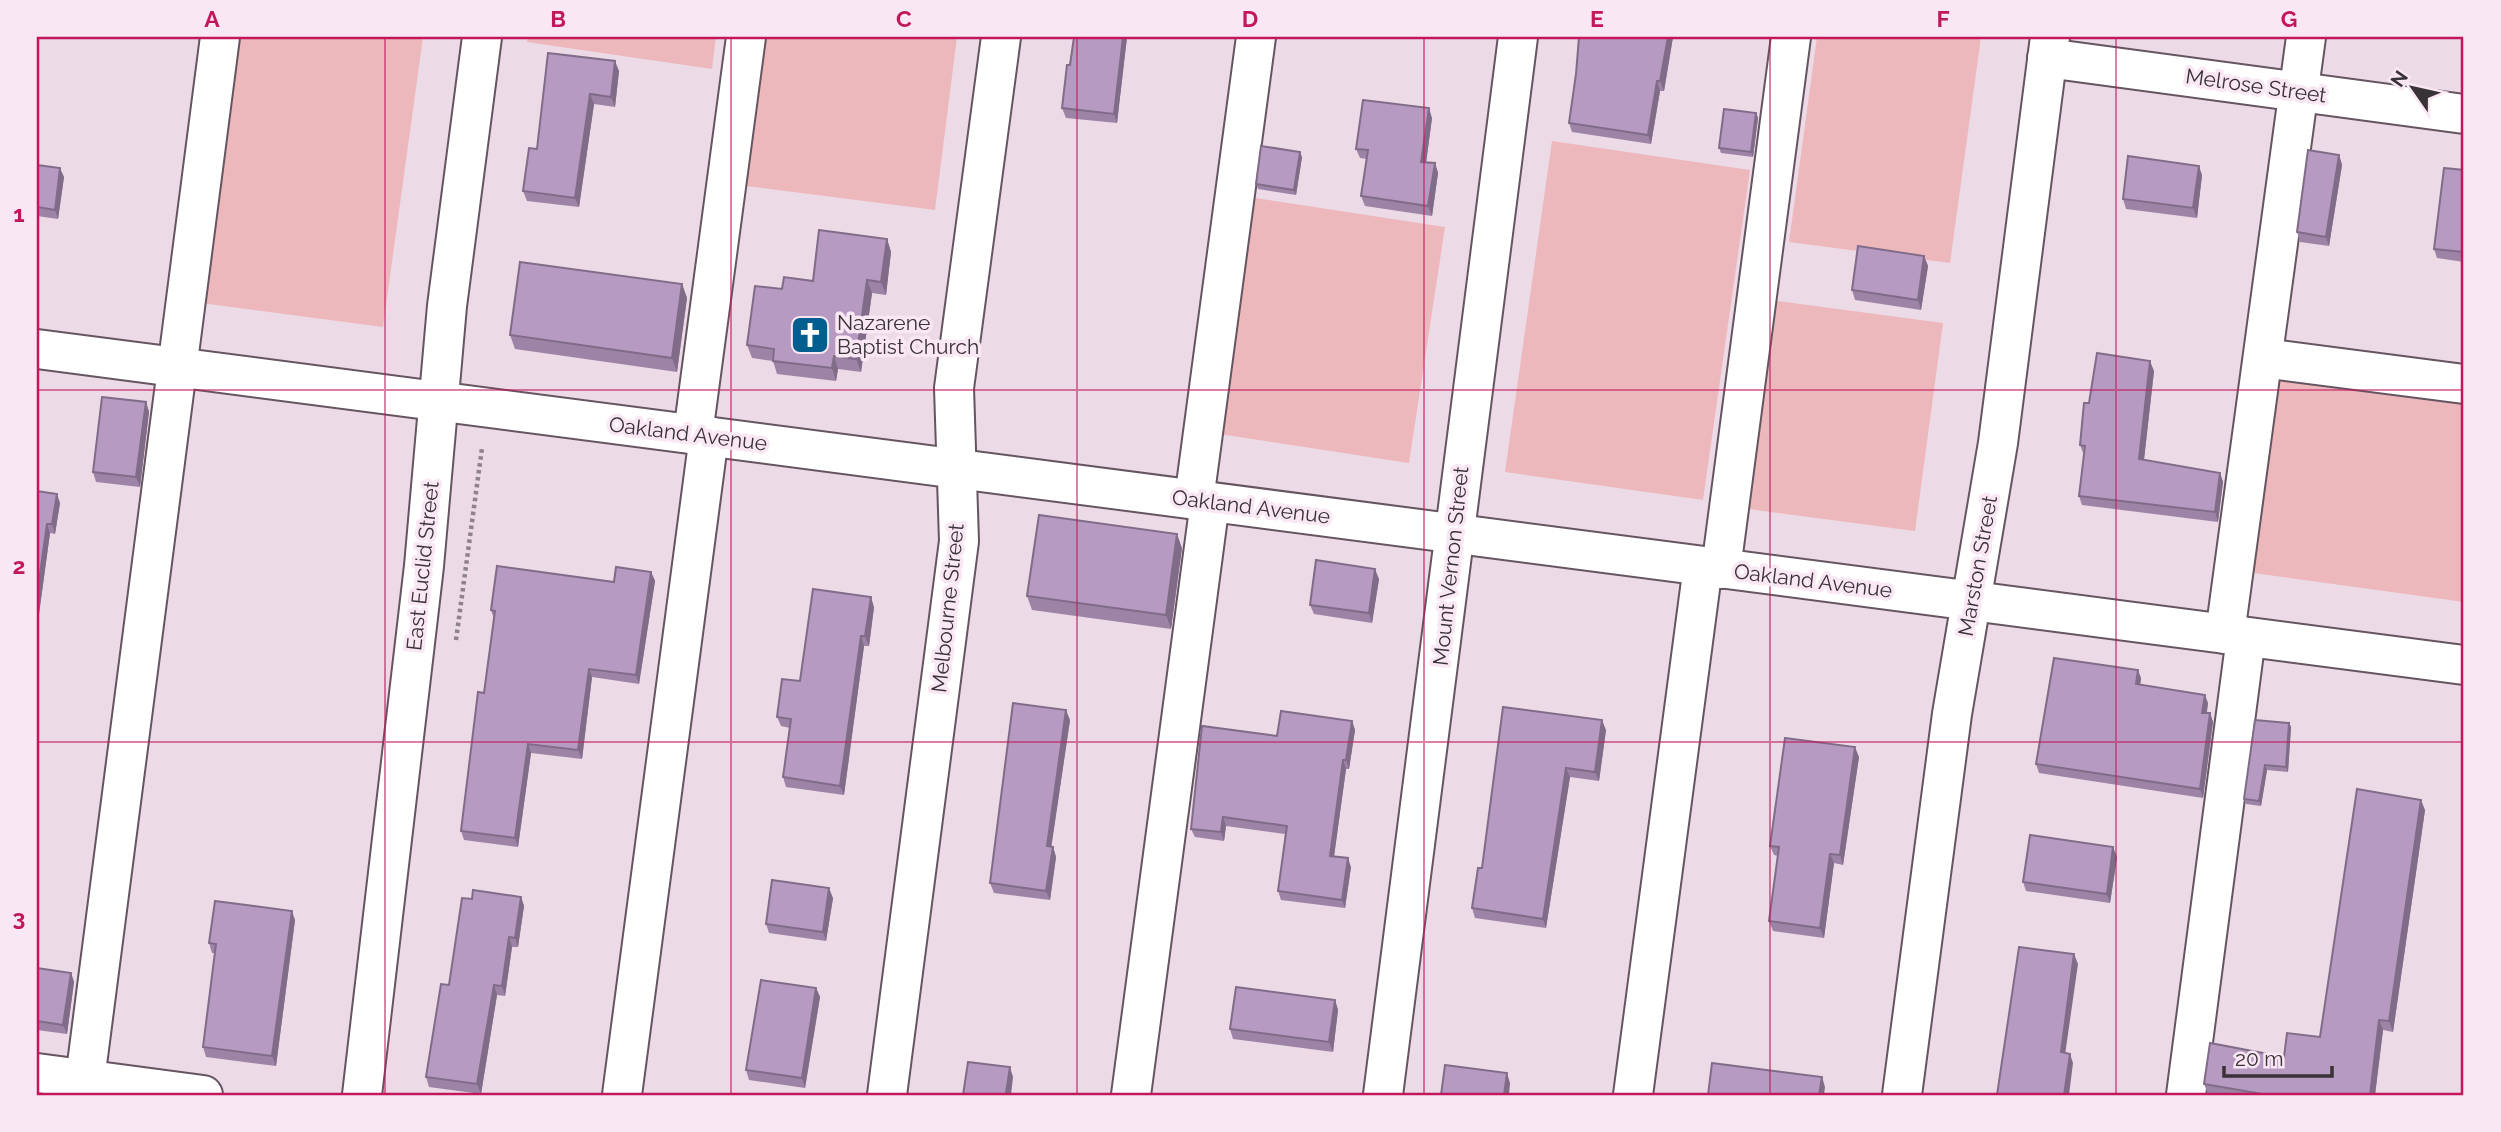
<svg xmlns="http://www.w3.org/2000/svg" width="2501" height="1132" font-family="Raleway,sans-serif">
	<rect width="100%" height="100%" fill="#ecdae7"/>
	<g fill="#edb8bc">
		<path d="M238 37H423L383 327 201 303Z"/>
		<path d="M528 37H716L712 69 527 42Z"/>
		<path d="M765 37H957L935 210 746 186Z"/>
		<path d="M1817 37H1981L1950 263 1789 242Z"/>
		<path d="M1552 141 1750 170 1703 500 1505 472Z"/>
		<path d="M1255 198 1445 227 1409 463 1219 434Z"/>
		<path d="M1770 300 1943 323 1915 531 1741 508Z"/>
		<path d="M2274 370 2464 397V602L2246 572Z"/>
	</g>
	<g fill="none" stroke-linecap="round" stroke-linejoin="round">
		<g stroke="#655561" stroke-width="42">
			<g id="minor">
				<path d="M2047 58 2464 114"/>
				<path d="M37 349 2464 665"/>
				<path d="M2263 358 2464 384"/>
				<path d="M693 434 746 37"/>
				<path d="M1194 500 1256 37"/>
				<path d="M1721 569 1791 37"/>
				<path d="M2225 634 2306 37"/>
				<path d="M37 1073 203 1095"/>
				<path d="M83 1095 220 37"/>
				<path d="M362 1095 424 566 447 306 482 37"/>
				<path d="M622 1095 709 436"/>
				<path d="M887 1095 959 541 954 388 1001 37"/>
				<path d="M1131 1095 1210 502"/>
				<path d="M1383 1095 1518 37"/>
				<path d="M1633 1095 1703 566"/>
				<path d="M1902 1095 1952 714 1998 443 2050 37"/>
				<path d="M2186 1095 2246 637"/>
			</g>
		</g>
		<path stroke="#8e828b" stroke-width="4.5" stroke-dasharray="3.5 3.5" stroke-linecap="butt" d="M456 640 482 448"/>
		<use href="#minor" stroke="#fff" stroke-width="38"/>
	</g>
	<g fill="#9d84a7">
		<path d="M1074 37H1127L1117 123 1066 118 1062 108Z"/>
		<path d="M1673 37 1664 91H1660L1651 144 1572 132 1569 123Z"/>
		<path d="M548 53 619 71 615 107 594 104 579 207 527 201 523 191 537 149Z"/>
		<path d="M1756 113 1758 118 1753 157 1721 153 1719 148Z"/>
		<path d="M1432 118 1426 162 1435 163 1438 173 1432 216 1365 206 1361 196 1367 159 1360 158 1356 149Z"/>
		<path d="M2339 155 2342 165 2329 246 2300 242 2297 232Z"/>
		<path d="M1302 157 1296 195 1258 189 1256 184Z"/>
		<path d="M37 165 64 177 58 219 37 216Z"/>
		<path d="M2464 170V262L2437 258 2434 249Z"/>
		<path d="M2202 175 2197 218 2126 209 2123 199Z"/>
		<path d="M887 239 891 252 886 295 872 293 861 372 838 369 836 381 777 374 773 361 752 358 747 345 782 289 813 281Z"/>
		<path d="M1924 256 1928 266 1921 310 1855 300 1852 290Z"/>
		<path d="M682 284 687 298 677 372 515 349 510 335Z"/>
		<path d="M2154 371 2144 460 2220 473 2223 482 2218 522 2082 505 2079 496 2084 455 2080 445 2089 403Z"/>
		<path d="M146 402 149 412 140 487 96 482 93 472Z"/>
		<path d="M37 491 60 503 55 534 50 533 38 621H37Z"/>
		<path d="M1182 548 1171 629 1032 610 1027 596Z"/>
		<path d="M651 572 655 581 639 684 592 677 582 759 531 753 518 847 464 840 461 831 484 693 494 619 491 610 614 582Z"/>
		<path d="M1379 579 1372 623 1314 614 1310 605Z"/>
		<path d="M874 607 869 646H864L844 795 786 787 783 777 790 728 781 726 777 717 800 681Z"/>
		<path d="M2141 678 2140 685 2208 703 2207 713H2210L2213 722 2203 798 2039 773 2036 764Z"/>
		<path d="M1503 707 1606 730 1599 781 1570 777 1546 928 1475 918 1472 908 1482 868Z"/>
		<path d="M1070 720 1051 847H1053L1056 857 1050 900 994 893 990 883Z"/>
		<path d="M1352 721 1355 730 1349 769H1346L1334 856 1351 867 1345 908 1281 900 1278 891 1285 834 1226 826 1224 841 1195 837 1191 829 1277 736Z"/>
		<path d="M2289 723 2291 727 2288 772 2267 770 2261 806 2246 804 2244 799Z"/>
		<path d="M1859 757 1843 865 1834 863 1824 938 1773 931 1769 921 1778 856 1774 855 1770 846Z"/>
		<path d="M2425 810 2393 1032 2383 1030 2375 1095H2215L2208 1094 2204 1084 2284 1057 2320 1037Z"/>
		<path d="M2117 857 2110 903 2026 891 2023 882Z"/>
		<path d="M521 897 524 906 518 947H512L505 996 497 995 481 1094 429 1087 426 1077 472 899Z"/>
		<path d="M833 898 826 941 769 933 766 924Z"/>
		<path d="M295 920 276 1066 206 1057 203 1047 215 953H212L209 943Z"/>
		<path d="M37 968 71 973 74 982 67 1034 37 1030Z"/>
		<path d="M816 988 820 997 805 1088 749 1080 746 1070Z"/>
		<path d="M1335 1000 1338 1010 1333 1052 1233 1039 1230 1029Z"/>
	</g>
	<g fill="#806c88">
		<path d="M1123 37H1127L1117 123 1114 114Z"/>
		<path d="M1668 37H1673L1664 91 1660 81Z"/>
		<path d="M615 61 619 71 615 107 611 97Z"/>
		<path d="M1657 81 1660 91 1651 144 1648 135Z"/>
		<path d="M590 94 594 104 579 207 575 198Z"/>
		<path d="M1429 108 1432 118 1425 171 1421 162Z"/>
		<path d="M1756 113 1758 118 1753 157 1751 152Z"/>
		<path d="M1300 152 1302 157 1296 195 1294 190Z"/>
		<path d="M2339 155 2342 165 2329 246 2326 237Z"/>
		<path d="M1435 163 1438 173 1432 216 1428 206Z"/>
		<path d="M2199 166 2202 175 2197 218 2193 208Z"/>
		<path d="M60 168 64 177 58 219 55 210Z"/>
		<path d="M887 239 891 252 886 295 881 282Z"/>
		<path d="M1924 256 1928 266 1921 310 1918 300Z"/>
		<path d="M867 280 872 293 861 372 856 359Z"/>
		<path d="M682 284 687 298 677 372 672 358Z"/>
		<path d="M834 356 838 369 836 381 832 368Z"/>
		<path d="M2150 361 2154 371 2143 468 2139 459Z"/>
		<path d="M146 402 149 412 140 487 136 477Z"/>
		<path d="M2220 473 2223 482 2218 522 2215 512Z"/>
		<path d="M57 494 60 503 55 534 52 524Z"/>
		<path d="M47 524 50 533 38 621 37 618V595Z"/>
		<path d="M1177 534 1182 548 1171 629 1166 615Z"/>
		<path d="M1375 569 1379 579 1372 623 1369 613Z"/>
		<path d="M651 572 655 581 639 684 636 675Z"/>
		<path d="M871 597 874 607 869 646 865 636Z"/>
		<path d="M861 636 864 646 844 795 840 786Z"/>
		<path d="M589 669 592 677 582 759 578 750Z"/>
		<path d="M2138 670 2141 678 2139 693 2136 684Z"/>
		<path d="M2205 695 2208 703 2205 721 2202 713Z"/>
		<path d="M1066 710 1070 720 1050 856 1047 846Z"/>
		<path d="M2210 713 2213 722 2203 798 2200 789Z"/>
		<path d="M1602 720 1606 730 1599 781 1595 772Z"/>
		<path d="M1352 721 1355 730 1349 769 1346 760Z"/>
		<path d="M2289 723 2291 727 2288 772 2286 767Z"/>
		<path d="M528 744 531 753 518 847 515 838Z"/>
		<path d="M1855 747 1859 757 1843 865 1840 855Z"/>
		<path d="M1343 760 1346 769 1333 864 1330 856Z"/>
		<path d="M2265 765 2267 770 2261 806 2259 801Z"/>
		<path d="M1566 768 1570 777 1546 928 1543 919Z"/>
		<path d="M2421 800 2425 810 2393 1032 2389 1021Z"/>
		<path d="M1223 817 1226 826 1224 841 1221 832Z"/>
		<path d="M1053 847 1056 857 1050 900 1046 891Z"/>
		<path d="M2113 847 2117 857 2110 903 2107 894Z"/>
		<path d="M1830 854 1834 863 1824 938 1820 928Z"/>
		<path d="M1348 858 1351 867 1345 908 1342 900Z"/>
		<path d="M829 888 833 898 826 941 823 932Z"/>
		<path d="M521 897 524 906 518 947 515 938Z"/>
		<path d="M292 911 295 920 276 1066 272 1056Z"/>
		<path d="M509 937 512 947 505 996 502 986Z"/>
		<path d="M2074 954 2078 964 2064 1062 2061 1052Z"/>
		<path d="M71 973 74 982 67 1034 63 1025Z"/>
		<path d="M494 985 497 995 481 1094 477 1084Z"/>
		<path d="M816 988 820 997 805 1088 802 1078Z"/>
		<path d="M1335 1000 1338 1010 1333 1052 1329 1042Z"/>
		<path d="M2379 1020 2383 1030 2375 1095H2370Z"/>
		<path d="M2070 1054 2073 1063 2069 1095H2064Z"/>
		<path d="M1010 1067 1013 1077 1011 1095 1006 1093Z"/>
		<path d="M1507 1073 1510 1083 1509 1095H1504Z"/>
		<path d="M1822 1077 1825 1087 1824 1095H1819Z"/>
	</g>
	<g fill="#b79ac2" stroke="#806c88" stroke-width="2">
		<path d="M1074 37H1123L1114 114 1062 108 1067 65H1070Z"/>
		<path d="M1579 37H1668L1660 81H1657L1648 135 1569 123 1576 74Z"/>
		<path d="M548 53 615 61 611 97 590 94 575 198 523 191 529 148 537 149Z"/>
		<path d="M1363 100 1429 108 1421 162 1435 163 1428 206 1361 196 1368 150 1356 149Z"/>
		<path d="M1724 109 1756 113 1751 152 1719 148Z"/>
		<path d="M1261 146 1300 152 1294 190 1256 184Z"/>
		<path d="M2308 150 2339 155 2326 237 2297 232Z"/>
		<path d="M2128 156 2199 166 2193 208 2123 199Z"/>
		<path d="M37 165 60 168 55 210 37 207Z"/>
		<path d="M2444 168 2464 170V252L2434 249Z"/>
		<path d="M819 230 887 239 881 282 867 280 856 359 834 356 832 368 773 361 774 349 747 345 755 286 782 289 784 277 813 281Z"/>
		<path d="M1858 246 1924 256 1918 300 1852 290Z"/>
		<path d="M520 262 682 284 672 358 510 335Z"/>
		<path d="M2097 353 2150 361 2139 459 2220 473 2215 512 2079 496 2085 446 2080 445 2084 403H2089Z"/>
		<path d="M102 397 146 402 136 477 93 472Z"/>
		<path d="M37 491 57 494 52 524H47L37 595Z"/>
		<path d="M1039 515 1177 534 1166 615 1027 596Z"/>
		<path d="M1316 560 1375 569 1369 613 1310 605Z"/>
		<path d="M497 566 614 582 616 567 651 572 636 675 589 669 578 750 528 744 515 838 461 831 478 692 484 693 495 611 491 610Z"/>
		<path d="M813 589 871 597 865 636H861L840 786 783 777 791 719 777 717 782 679 800 681Z"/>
		<path d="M2054 658 2138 670 2136 684 2205 695 2202 713H2210L2200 789 2036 764Z"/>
		<path d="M1013 703 1066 710 1047 846 1053 847 1046 891 990 883Z"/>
		<path d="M1503 707 1602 720 1595 772 1566 768 1543 919 1472 908 1478 868H1482Z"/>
		<path d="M1281 711 1352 721 1346 760H1343L1330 856 1348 858 1342 900 1278 891 1287 826 1223 817 1221 832 1191 829 1202 726 1277 736Z"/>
		<path d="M2255 720 2289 723 2286 767 2265 765 2259 801 2244 799Z"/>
		<path d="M1785 738 1855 747 1840 855 1830 854 1820 928 1769 921 1779 847 1770 846Z"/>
		<path d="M2357 789 2421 800 2389 1021 2379 1020 2370 1095H2268L2204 1084 2210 1043 2284 1057 2287 1033 2320 1037Z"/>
		<path d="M2030 835 2113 847 2107 894 2023 882Z"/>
		<path d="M772 880 829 888 823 932 766 924Z"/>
		<path d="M473 890 521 897 515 938 509 937 502 986 494 985 477 1084 426 1077 441 984 449 985 462 898 472 899Z"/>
		<path d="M215 901 292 911 272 1056 203 1047 216 944 209 943Z"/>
		<path d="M2019 947 2074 954 2061 1052 2070 1054 2064 1095H1997Z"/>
		<path d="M37 968 71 973 63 1025 37 1021Z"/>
		<path d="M761 980 816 988 802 1078 746 1070Z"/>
		<path d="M1236 987 1335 1000 1329 1042 1230 1029Z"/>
		<path d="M968 1062 1010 1067 1006 1093 1017 1095H963Z"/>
		<path d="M1712 1063 1822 1077 1819 1095H1708Z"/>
		<path d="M1445 1065 1507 1073 1504 1095H1441Z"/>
	</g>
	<path fill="none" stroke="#c2185b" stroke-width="2" stroke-opacity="0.55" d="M385 37V1095M731 37V1095M1077 37V1095M1424 37V1095M1770 37V1095M2116 37V1095M37 390H2464M37 742H2464"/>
	<defs>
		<g id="church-square" transform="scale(2.0125)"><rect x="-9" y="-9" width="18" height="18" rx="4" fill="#025e8f" stroke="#fae7f4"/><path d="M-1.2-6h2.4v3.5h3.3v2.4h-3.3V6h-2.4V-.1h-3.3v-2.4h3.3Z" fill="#fff"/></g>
	</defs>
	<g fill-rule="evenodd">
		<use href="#church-square" x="810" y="335"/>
	</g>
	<g text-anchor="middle" stroke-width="7" stroke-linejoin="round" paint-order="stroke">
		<g font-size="21" fill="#393237" stroke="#fae7f4">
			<text transform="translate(2256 86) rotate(8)" y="7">Melrose Street</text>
			<text transform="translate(688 434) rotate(7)" y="7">Oakland Avenue</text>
			<text transform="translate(1251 507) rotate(7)" y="7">Oakland Avenue</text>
			<text transform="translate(423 566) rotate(-84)" y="7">East Euclid Street</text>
			<text transform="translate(1451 566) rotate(-84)" y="7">Mount Vernon Street</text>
			<text transform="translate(1978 566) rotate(-80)" y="7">Marston Street</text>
			<text transform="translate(1813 581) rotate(7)" y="7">Oakland Avenue</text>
			<text transform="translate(948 608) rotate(-84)" y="7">Melbourne Street</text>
		</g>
		<g font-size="21" fill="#393237" stroke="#fae7f4" text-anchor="start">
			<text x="837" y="330">Nazarene<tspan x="837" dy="24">Baptist Church</tspan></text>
		</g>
	</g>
	<rect width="2501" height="1132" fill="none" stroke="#fae7f4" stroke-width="77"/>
	<g transform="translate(2413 88) rotate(304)" stroke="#fae7f4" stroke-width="5" paint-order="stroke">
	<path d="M0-5L12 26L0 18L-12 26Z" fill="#393237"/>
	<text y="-10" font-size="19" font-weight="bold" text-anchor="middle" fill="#393237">N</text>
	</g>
	<path d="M2224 1066v10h108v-10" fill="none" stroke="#393237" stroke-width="3.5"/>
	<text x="2235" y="1066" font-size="21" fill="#393237" stroke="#fae7f4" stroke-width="5" paint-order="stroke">20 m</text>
	<rect x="38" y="38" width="2424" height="1056" fill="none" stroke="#c2185b" stroke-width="2.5"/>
	<g font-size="23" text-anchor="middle" font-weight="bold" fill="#c2185b">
		<text x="212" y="27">A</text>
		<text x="558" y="27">B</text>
		<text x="904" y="27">C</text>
		<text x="1250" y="27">D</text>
		<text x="1597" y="27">E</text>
		<text x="1943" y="27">F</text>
		<text x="2289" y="27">G</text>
		<text x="19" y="222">1</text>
		<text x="19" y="574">2</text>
		<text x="19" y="926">3</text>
	</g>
</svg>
